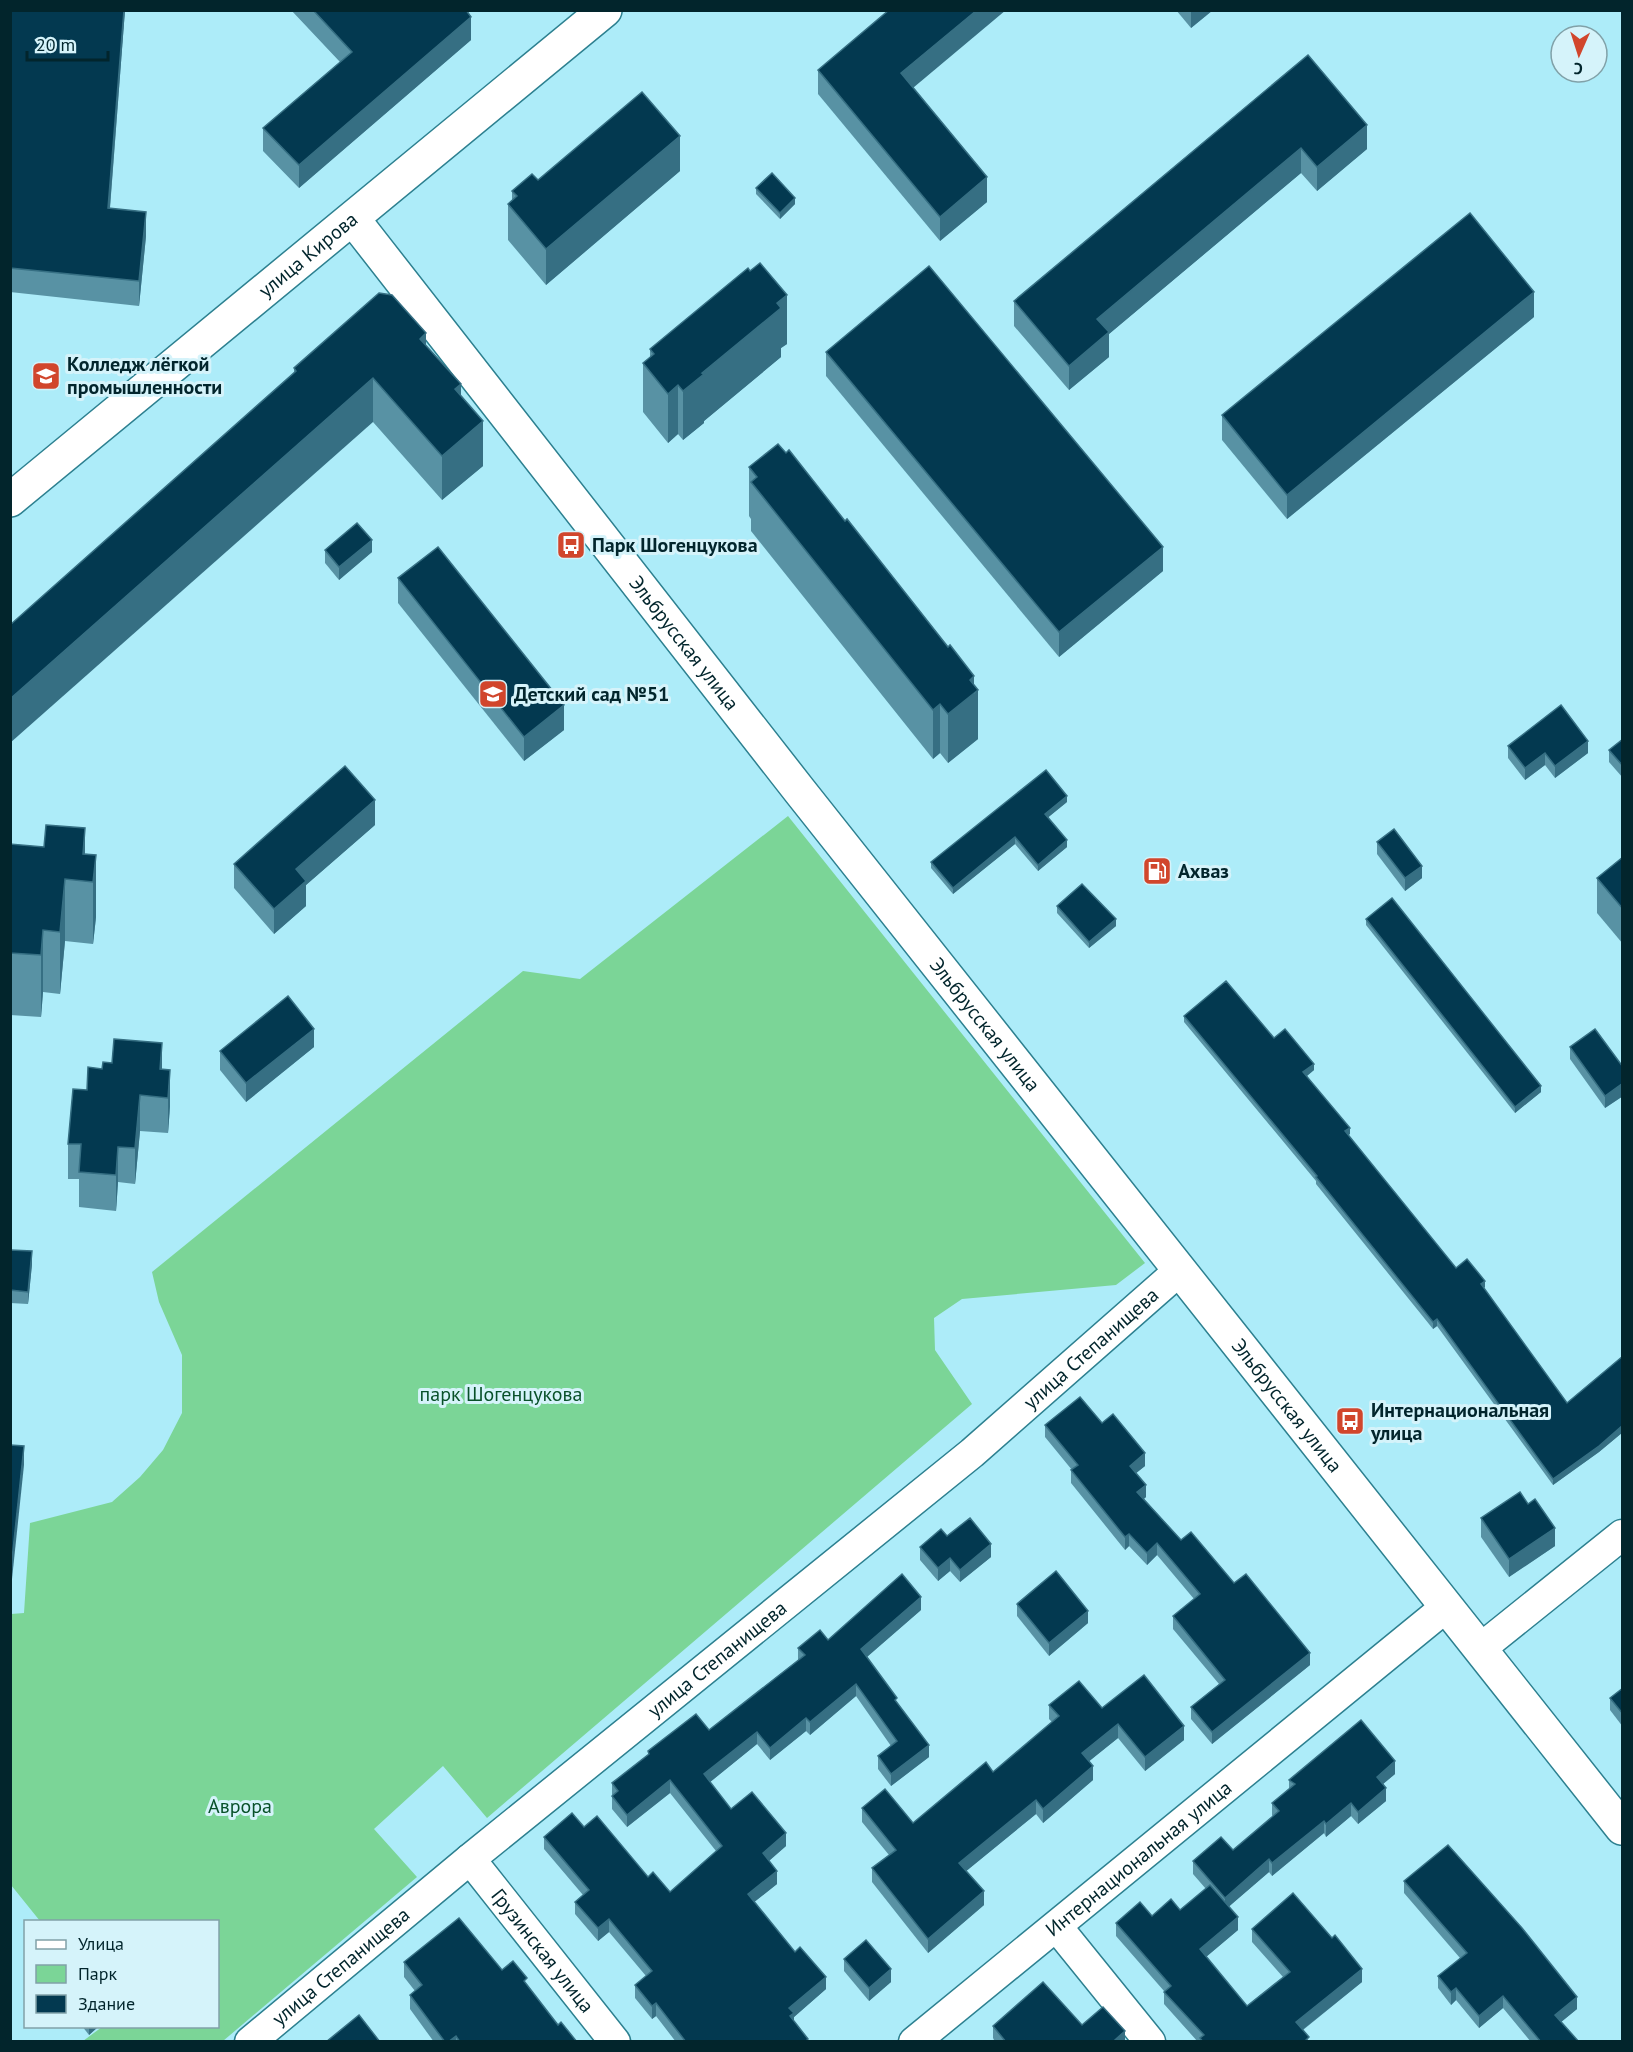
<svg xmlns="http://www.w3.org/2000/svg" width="1633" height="2052" font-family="'PT Sans',sans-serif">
	<rect width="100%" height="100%" fill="#adecf9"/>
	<path fill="#7bd597" d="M788 816 1145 1263 1116 1285 962 1299 934 1318 935 1350 972 1404 487 1818 443 1766 374 1829 417 1877 223 2041H83L102 2027 218 2026V1922L40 1921 11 1885V1614L24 1613 30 1523 112 1502 140 1477 163 1450 182 1413V1355L159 1302 152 1272 523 971 580 979Z"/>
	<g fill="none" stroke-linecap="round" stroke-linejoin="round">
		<g stroke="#2d8090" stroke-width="33">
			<g id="street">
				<path d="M1480 1649 1622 1535"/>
				<path id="s1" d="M470 1859 615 2042"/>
				<path d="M1057 1927 1150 2042"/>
				<path id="s2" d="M250 2042 470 1859 972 1453 1180 1270"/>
				<path id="s3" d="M914 2042 1446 1607"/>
			</g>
		</g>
		<g stroke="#2d8090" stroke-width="36">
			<g id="secondary">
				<path id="s4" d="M353 219 799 790 1622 1828"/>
				<path id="s5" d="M10 500 605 10"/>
			</g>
		</g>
		<use href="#street" stroke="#fff" stroke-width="30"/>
		<use href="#secondary" stroke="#fff" stroke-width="33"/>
	</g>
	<g fill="#5892a4">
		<path d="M10 10H125L110 208 146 236 139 306 10 292Z"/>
		<path d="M291 10H471L468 13 471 40 299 188 263 151V128L340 62Z"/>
		<path d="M1176 10H1213L1191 28Z"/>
		<path d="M1308 55 1367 149 1317 191 1301 173 1109 334V357L1069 390 1014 326V301Z"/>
		<path d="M818 70 913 88 987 202 940 241 818 94Z"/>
		<path d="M680 171 546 285 508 240V204L512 200V191Z"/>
		<path d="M756 188 795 204 780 219 756 194Z"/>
		<path d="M1534 317 1287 519 1222 440V415Z"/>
		<path d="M787 344 781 348V357L704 421V423L683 440 678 434 668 443 643 412V363L650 358V349Z"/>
		<path d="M426 346 461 396 483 466 442 500 373 422 294 374V368Z"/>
		<path d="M826 352 1163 571 1059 657 826 376Z"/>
		<path d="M749 467 974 685 978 739 948 763 940 753 933 759 751 531V519L749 516Z"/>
		<path d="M325 550 372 552 339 580 325 563Z"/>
		<path d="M398 578 564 730 524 761 398 603Z"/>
		<path d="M1623 739V778L1609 762V750Z"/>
		<path d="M1508 746 1588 753 1555 778 1545 765 1525 780 1508 758Z"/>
		<path d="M1067 802 1048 817 1067 847 1038 871 1015 844 953 894 931 868V862Z"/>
		<path d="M375 825 306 885V906L274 934 234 888V864Z"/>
		<path d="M1377 842 1422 878 1405 891 1377 854Z"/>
		<path d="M10 844 96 855V917L93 944 65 941 60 994 43 992 41 1017 10 1015Z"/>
		<path d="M1623 857V944L1597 913V878Z"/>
		<path d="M1057 906 1116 926 1089 948 1057 913Z"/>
		<path d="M1366 919 1541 1092 1515 1113 1366 925Z"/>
		<path d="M1184 1016 1274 1038 1314 1070 1307 1076 1350 1134 1348 1135 1456 1268 1485 1287 1484 1288 1567 1403 1623 1356V1432L1599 1452 1553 1485 1437 1326 1433 1329 1316 1184V1181L1184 1022Z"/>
		<path d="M314 1047 246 1102 220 1070V1051Z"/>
		<path d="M1570 1047 1623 1067V1096L1605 1108 1570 1059Z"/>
		<path d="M162 1070 170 1106 168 1133 140 1131 135 1184 118 1182 116 1211 79 1207V1179H68V1144L87 1090Z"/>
		<path d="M10 1250 32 1264 28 1304 10 1303Z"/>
		<path d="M1102 1423 1145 1466 1136 1473 1146 1497 1144 1499 1181 1540 1234 1583 1310 1665 1212 1744 1191 1719V1707L1219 1684 1173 1629V1616L1194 1599 1157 1555 1147 1565 1129 1546 1125 1550 1071 1483V1470H1072L1045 1437V1425Z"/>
		<path d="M1481 1518 1555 1546 1509 1577 1481 1537Z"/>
		<path d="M920 1547 991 1557 960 1582 950 1571 938 1581 920 1560Z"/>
		<path d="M1017 1604 1088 1623 1049 1656 1017 1616Z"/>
		<path d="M921 1610 867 1657 897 1704 929 1757 891 1786 878 1769V1756L891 1746 856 1696 810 1735 806 1731 770 1760 757 1744 710 1782 731 1809 786 1846 769 1861 777 1884 754 1902 826 1989 794 2017V2021L808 2042H676L656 2016 652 2019 635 1998V1985L646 1976 609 1932 598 1941 575 1914V1902L583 1895 544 1849V1837L584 1827 648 1877 670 1892 716 1851 670 1793 627 1827 612 1809V1783L648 1755V1751L709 1730 798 1660V1648L828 1640Z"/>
		<path d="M1623 1688V1727L1610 1710V1698Z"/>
		<path d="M1049 1705 1102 1708 1184 1740 1145 1771 1118 1738 1089 1761 1093 1780 1043 1823 1036 1814 966 1871 984 1905 928 1953 872 1882V1868L889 1855 862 1822V1808L913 1823 993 1772 1052 1722 1049 1719Z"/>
		<path d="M1395 1774 1383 1784 1386 1801 1358 1824 1351 1816 1326 1837 1324 1833 1272 1876 1269 1872 1228 1907 1238 1930 1206 1957 1247 2006 1283 1977 1252 1942V1929L1362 1982 1303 2030 1309 2042H1198L1164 2004V1991L1116 1936V1923L1180 1910 1206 1889 1193 1874V1861L1233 1850 1273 1817 1272 1815V1803L1289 1789V1780Z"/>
		<path d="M1404 1881 1577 2009 1561 2022 1579 2042H1531L1503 2008 1479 2028 1456 2000 1451 2005 1438 1988V1976L1460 1958 1404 1893Z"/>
		<path d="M844 1959 891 1982 869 2001 844 1971Z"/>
		<path d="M404 1962 502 1970 527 1985 558 2025 577 2042H434L410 2009V1995L415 1991 404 1977Z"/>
		<path d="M82 2026H99L89 2035Z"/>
		<path d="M993 2026 1125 2042H995L993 2038Z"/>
	</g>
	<g fill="#366f83">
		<path d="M124 10H125L108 232V208Z"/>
		<path d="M977 10H1006L901 98V73Z"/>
		<path d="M1191 10H1213L1191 28Z"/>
		<path d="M471 17V40L299 188V165Z"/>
		<path d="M1367 125V149L1317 191V167Z"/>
		<path d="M680 136V171L546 285V249Z"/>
		<path d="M1301 148V173L1109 334V357L1069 390V366L1097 319Z"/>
		<path d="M987 177V202L940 241V217Z"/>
		<path d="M795 198V204L780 219V213Z"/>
		<path d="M146 212V236L139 306V281Z"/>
		<path d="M1534 292V317L1287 519V495Z"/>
		<path d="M787 295V344L781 348V357L704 421V423L683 440V391L777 303Z"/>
		<path d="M426 333V378L420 339Z"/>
		<path d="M373 378V422L10 743V699Z"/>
		<path d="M461 384V429L455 389Z"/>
		<path d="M678 385V434L668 443V394Z"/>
		<path d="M483 421V466L442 500V456Z"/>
		<path d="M372 540V552L339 580V567Z"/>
		<path d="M1163 547V571L1059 657V632Z"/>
		<path d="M974 676V694L978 690V739L948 763V714L970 680Z"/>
		<path d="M940 704V753L933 759V710Z"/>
		<path d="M564 705V730L524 761V737Z"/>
		<path d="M1588 741V753L1555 778V766Z"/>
		<path d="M1545 753V765L1525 780V768Z"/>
		<path d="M1067 796V802L1045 820V814Z"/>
		<path d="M375 800V825L306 885V906L274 934V909L296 869Z"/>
		<path d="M85 828V881L83 854Z"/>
		<path d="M1015 837V844L953 894V888Z"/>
		<path d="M1067 840V847L1038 871V865Z"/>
		<path d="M96 855V917L93 944V882Z"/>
		<path d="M1422 866V878L1405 891V878Z"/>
		<path d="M65 879V941L60 994V932Z"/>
		<path d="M1116 919V926L1089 948V942Z"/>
		<path d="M43 930V992L41 1017V955Z"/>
		<path d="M314 1029V1047L246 1102V1083Z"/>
		<path d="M162 1043V1078L160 1069Z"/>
		<path d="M1314 1064V1070L1303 1079V1072Z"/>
		<path d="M170 1070V1106L168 1133V1098Z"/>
		<path d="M1623 1083V1096L1605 1108V1096Z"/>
		<path d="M1541 1086V1092L1515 1113V1107Z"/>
		<path d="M140 1095V1131L135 1184V1148Z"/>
		<path d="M1350 1128V1134L1345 1137V1131Z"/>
		<path d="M118 1147V1182L116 1211V1175Z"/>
		<path d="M32 1251V1264L28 1304V1292Z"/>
		<path d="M1485 1281V1287L1481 1290V1284Z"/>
		<path d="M1437 1319V1326L1433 1329V1322Z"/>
		<path d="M1623 1425V1432L1599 1452 1553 1485V1479Z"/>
		<path d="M24 1446V1465L10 1598V1579Z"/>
		<path d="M1145 1453V1466L1130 1478V1466Z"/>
		<path d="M1146 1485V1497L1137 1504V1492Z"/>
		<path d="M1555 1528V1546L1509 1577V1559Z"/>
		<path d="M1129 1534V1546L1125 1550V1537Z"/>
		<path d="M1157 1543V1555L1147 1565V1553Z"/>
		<path d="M991 1544V1557L960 1582V1570Z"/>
		<path d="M950 1558V1571L938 1581V1568Z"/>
		<path d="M921 1597V1610L861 1662V1649Z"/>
		<path d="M1088 1611V1623L1049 1656V1643Z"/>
		<path d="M1310 1653V1665L1212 1744V1732Z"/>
		<path d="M856 1684V1696L810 1735V1722Z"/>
		<path d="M806 1718V1731L770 1760V1748Z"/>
		<path d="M1118 1724V1738L1082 1767V1753Z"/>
		<path d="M1184 1726V1740L1145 1771V1757Z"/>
		<path d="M757 1732V1744L704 1787V1774Z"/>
		<path d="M929 1745V1757L891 1786V1774Z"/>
		<path d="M1395 1761V1774L1377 1789V1777Z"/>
		<path d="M1093 1766V1780L1043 1823V1809Z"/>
		<path d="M670 1780V1793L627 1827V1815Z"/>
		<path d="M1386 1788V1801L1358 1824V1812Z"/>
		<path d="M1036 1800V1814L959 1877V1863Z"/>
		<path d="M1351 1803V1816L1326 1837V1824Z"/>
		<path d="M1324 1821V1833L1272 1876V1863Z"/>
		<path d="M786 1833V1846L763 1866V1853Z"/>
		<path d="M1269 1859V1872L1225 1910V1898Z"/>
		<path d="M777 1871V1884L748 1907V1894Z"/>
		<path d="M984 1891V1905L928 1953V1939Z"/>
		<path d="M1238 1917V1930L1200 1962V1949Z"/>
		<path d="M609 1919V1932L598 1941V1928Z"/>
		<path d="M891 1969V1982L869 2001V1988Z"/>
		<path d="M1362 1969V1982L1296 2035V2022Z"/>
		<path d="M826 1977V1989L794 2017V2026L790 2029 789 2008Z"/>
		<path d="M1456 1988V2000L1451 2005V1992Z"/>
		<path d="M1503 1996V2008L1479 2028V2016Z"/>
		<path d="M1577 1997V2009L1555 2027V2015Z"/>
		<path d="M656 2003V2016L652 2019V2006Z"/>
		<path d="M89 2026H99L89 2035Z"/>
		<path d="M1125 2031V2042H1115V2040Z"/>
		<path d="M456 2036V2042H448Z"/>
	</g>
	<g fill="#033950" stroke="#366f83" stroke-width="1.5">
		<path d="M10 10H124L108 208 146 212 139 281 10 268Z"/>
		<path d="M313 10H466L471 17 299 165 263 128 352 52Z"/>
		<path d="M889 10H977L901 73 987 177 940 217 818 70Z"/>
		<path d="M1308 55 1367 125 1317 167 1301 148 1097 319 1109 332 1069 366 1014 301Z"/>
		<path d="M642 92 680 136 546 249 508 204 517 196 512 191 532 174 538 180Z"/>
		<path d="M772 173 795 198 780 213 756 188Z"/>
		<path d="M1470 213 1534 292 1287 495 1222 415Z"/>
		<path d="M760 263 787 295 777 303 781 308 702 373 704 374 683 391 678 385 668 394 643 363 654 354 650 349 748 268 750 271Z"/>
		<path d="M929 266 1163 547 1059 632 826 352Z"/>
		<path d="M379 293 392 295 426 333 420 339 461 384 455 389 483 421 442 456 373 378 10 699V625L296 371 294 368Z"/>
		<path d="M778 444 786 453 789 450 845 521 847 519 948 647 950 645 974 676 970 680 978 690 948 714 940 704 933 710 751 482 757 477 749 467Z"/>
		<path d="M357 523 372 540 339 567 325 550Z"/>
		<path d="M438 547 564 705 524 737 398 578Z"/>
		<path d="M1561 705 1588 741 1555 766 1545 753 1525 768 1508 746Z"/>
		<path d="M1623 739V766L1609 750Z"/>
		<path d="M345 766 375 800 296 869 306 881 274 909 234 864Z"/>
		<path d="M1046 770 1067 796 1045 814 1067 840 1038 865 1015 837 953 888 931 862Z"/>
		<path d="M46 825 85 828 83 854 96 855 93 882 65 879 60 932 43 930 41 955 10 953V844L44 847Z"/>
		<path d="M1394 829 1422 866 1405 878 1377 842Z"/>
		<path d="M1623 857V909L1597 878Z"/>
		<path d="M1082 884 1116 919 1089 942 1057 906Z"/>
		<path d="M1392 898 1541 1086 1515 1107 1366 919Z"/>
		<path d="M1226 981 1274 1038 1285 1029 1314 1064 1303 1072 1350 1128 1345 1131 1456 1268 1467 1259 1485 1281 1481 1284 1567 1403 1623 1356V1425L1599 1446 1553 1479 1437 1319 1433 1322 1316 1177 1317 1176 1184 1016Z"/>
		<path d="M288 996 314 1029 246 1083 220 1051Z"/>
		<path d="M1595 1029 1623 1067V1083L1605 1096 1570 1047Z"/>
		<path d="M114 1039 162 1043 160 1069 170 1070 168 1098 140 1095 135 1148 118 1147 116 1175 79 1172 81 1144H68L73 1089 87 1090 88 1067 102 1069 103 1062 112 1063Z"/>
		<path d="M10 1250 32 1251 28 1292 10 1290Z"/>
		<path d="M1080 1397 1102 1423 1113 1414 1145 1453 1130 1466 1146 1485 1137 1492 1181 1540 1191 1532 1234 1583 1246 1574 1310 1653 1212 1732 1191 1707 1225 1680 1173 1616 1200 1594 1157 1543 1147 1553 1129 1534 1125 1537 1071 1470 1078 1465 1045 1425Z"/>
		<path d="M10 1445 24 1446 10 1579Z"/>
		<path d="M1520 1492 1528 1504 1535 1499 1555 1528 1509 1559 1481 1518Z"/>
		<path d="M970 1518 991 1544 960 1570 950 1558 938 1568 920 1547 941 1529 947 1536Z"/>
		<path d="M1056 1571 1088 1611 1049 1643 1017 1604Z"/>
		<path d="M902 1574 921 1597 861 1649 897 1698 895 1700 929 1745 891 1774 878 1756 897 1741 856 1684 810 1722 806 1718 770 1748 757 1732 704 1774 731 1809 752 1792 786 1833 763 1853 777 1871 748 1894 795 1952 800 1947 826 1977 789 2008 794 2013 790 2016 808 2039 805 2042H686L656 2003 652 2006 635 1985 652 1971 609 1919 598 1928 575 1902 589 1890 544 1837 572 1813 584 1827 597 1816 648 1877 653 1872 670 1892 722 1846 670 1780 627 1815 612 1796 618 1791 612 1783 649 1754 648 1751 696 1714 709 1730 805 1655 798 1648 820 1630 828 1640Z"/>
		<path d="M1144 1675 1184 1726 1145 1757 1118 1724 1082 1753 1093 1766 1043 1809 1036 1800 959 1863 984 1891 928 1939 872 1868 896 1850 862 1808 885 1789 913 1823 986 1762 993 1772 1059 1716 1049 1705 1079 1681 1102 1708Z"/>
		<path d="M1623 1688V1714L1610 1698Z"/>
		<path d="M1361 1720 1395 1761 1377 1777 1386 1788 1358 1812 1351 1803 1326 1824 1324 1821 1272 1863 1269 1859 1225 1898 1193 1861 1221 1837 1233 1850 1279 1811 1272 1803 1295 1784 1289 1780Z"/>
		<path d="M1448 1845 1522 1928 1577 1997 1555 2015 1579 2042H1541L1503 1996 1479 2016 1456 1988 1451 1992 1438 1976 1467 1953 1404 1881Z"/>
		<path d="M1210 1885 1238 1917 1200 1949 1247 2006 1290 1972 1252 1929 1293 1893 1332 1938 1335 1935 1362 1969 1296 2022 1309 2037 1304 2042H1203L1200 2038 1204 2035 1164 1992 1171 1986 1116 1923 1140 1902 1152 1916 1171 1899 1180 1910Z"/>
		<path d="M459 1918 502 1970 513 1961 527 1978 524 1981 558 2025 561 2022 577 2042H460L456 2036 448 2042H445L410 1995 422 1985 404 1962Z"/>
		<path d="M866 1940 891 1969 869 1988 844 1959Z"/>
		<path d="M1043 1982 1082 2025 1103 2007 1125 2031 1115 2040 1116 2042H1006L993 2026Z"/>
		<path d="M359 2015 380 2042H326Z"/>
	</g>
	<defs>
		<g id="university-square" transform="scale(1.5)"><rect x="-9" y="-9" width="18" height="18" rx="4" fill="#d1462c" stroke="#d5f3fa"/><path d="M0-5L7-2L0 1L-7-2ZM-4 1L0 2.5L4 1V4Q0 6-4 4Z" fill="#fff"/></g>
		<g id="bus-square" transform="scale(1.5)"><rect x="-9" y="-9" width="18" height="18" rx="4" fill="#d1462c" stroke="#d5f3fa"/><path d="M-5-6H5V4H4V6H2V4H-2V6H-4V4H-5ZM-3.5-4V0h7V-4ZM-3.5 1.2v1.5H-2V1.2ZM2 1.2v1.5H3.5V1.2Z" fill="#fff"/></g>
		<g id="school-square" transform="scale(1.5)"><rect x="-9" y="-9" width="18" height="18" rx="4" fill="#d1462c" stroke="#d5f3fa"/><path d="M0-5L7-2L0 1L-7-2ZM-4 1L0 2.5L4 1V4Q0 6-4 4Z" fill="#fff"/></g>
		<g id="fuel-square" transform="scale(1.5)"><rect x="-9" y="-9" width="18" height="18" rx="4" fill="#d1462c" stroke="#d5f3fa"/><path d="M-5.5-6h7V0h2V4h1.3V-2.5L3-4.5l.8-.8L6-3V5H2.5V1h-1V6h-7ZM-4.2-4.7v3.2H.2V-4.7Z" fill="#fff"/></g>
	</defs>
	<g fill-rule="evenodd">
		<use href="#university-square" x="46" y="376"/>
		<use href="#bus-square" x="571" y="545"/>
		<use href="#school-square" x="493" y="694"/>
		<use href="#fuel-square" x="1157" y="871"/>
		<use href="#bus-square" x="1350" y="1421"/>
	</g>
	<g text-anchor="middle" stroke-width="6" stroke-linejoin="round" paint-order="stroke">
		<g font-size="20" fill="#02252c" stroke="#d5f3fa">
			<text dy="7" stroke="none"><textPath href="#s5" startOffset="386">улица Кирова</textPath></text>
			<text dy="7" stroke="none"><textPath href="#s4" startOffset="538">Эльбрусская улица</textPath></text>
			<text dy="7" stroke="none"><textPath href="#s4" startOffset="1024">Эльбрусская улица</textPath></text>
			<text dy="7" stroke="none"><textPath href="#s2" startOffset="1090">улица Степанищева</textPath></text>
			<text dy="7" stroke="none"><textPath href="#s4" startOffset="1510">Эльбрусская улица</textPath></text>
			<text dy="7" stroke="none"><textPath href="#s2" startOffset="604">улица Степанищева</textPath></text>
			<text dy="7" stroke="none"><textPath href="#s3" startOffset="290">Интернациональная улица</textPath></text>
			<text dy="7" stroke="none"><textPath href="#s1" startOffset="117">Грузинская улица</textPath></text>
			<text dy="7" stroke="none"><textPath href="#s2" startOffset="118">улица Степанищева</textPath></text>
		</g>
		<g font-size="20" font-weight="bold" fill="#02252c" stroke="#d5f3fa" text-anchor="start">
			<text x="67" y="371">Колледж лёгкой<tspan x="67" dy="23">промышленности</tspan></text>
			<text x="592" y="552">Парк Шогенцукова</text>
			<text x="514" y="701">Детский сад №51</text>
			<text x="1178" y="878">Ахваз</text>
			<text x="1371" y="1417">Интернациональная<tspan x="1371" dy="23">улица</tspan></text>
		</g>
		<g font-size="20" fill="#085129" stroke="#d5f3fa">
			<text x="501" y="1401">парк Шогенцукова</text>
			<text x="240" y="1813">Аврора</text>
		</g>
	</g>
	<rect width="1633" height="2052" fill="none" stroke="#02252c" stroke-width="24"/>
	<rect x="24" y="1920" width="195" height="108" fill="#d5f3fa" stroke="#81a1a8" stroke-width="1.5"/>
	<rect x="36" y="1940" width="30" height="9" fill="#ffffff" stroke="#81a1a8" stroke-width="1.5"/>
	<text x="78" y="1950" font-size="18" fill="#02252c">Улица</text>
	<rect x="36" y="1965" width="30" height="18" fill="#7bd597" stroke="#81a1a8" stroke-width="1.5"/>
	<text x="78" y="1980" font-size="18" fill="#02252c">Парк</text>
	<rect x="36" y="1995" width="30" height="18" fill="#033950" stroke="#81a1a8" stroke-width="1.5"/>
	<text x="78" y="2010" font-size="18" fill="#02252c">Здание</text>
	<g transform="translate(1579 54) rotate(183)"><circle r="28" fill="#d5f3fa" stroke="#81a1a8" stroke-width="1.5"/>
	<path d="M0-4.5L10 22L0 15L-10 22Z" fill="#d1462c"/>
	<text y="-9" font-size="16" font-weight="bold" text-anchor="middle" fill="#02252c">С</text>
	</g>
	<path d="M27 51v9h81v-9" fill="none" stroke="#02252c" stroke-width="3"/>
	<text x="36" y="51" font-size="18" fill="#02252c" stroke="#d5f3fa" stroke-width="4.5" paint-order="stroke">20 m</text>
</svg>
